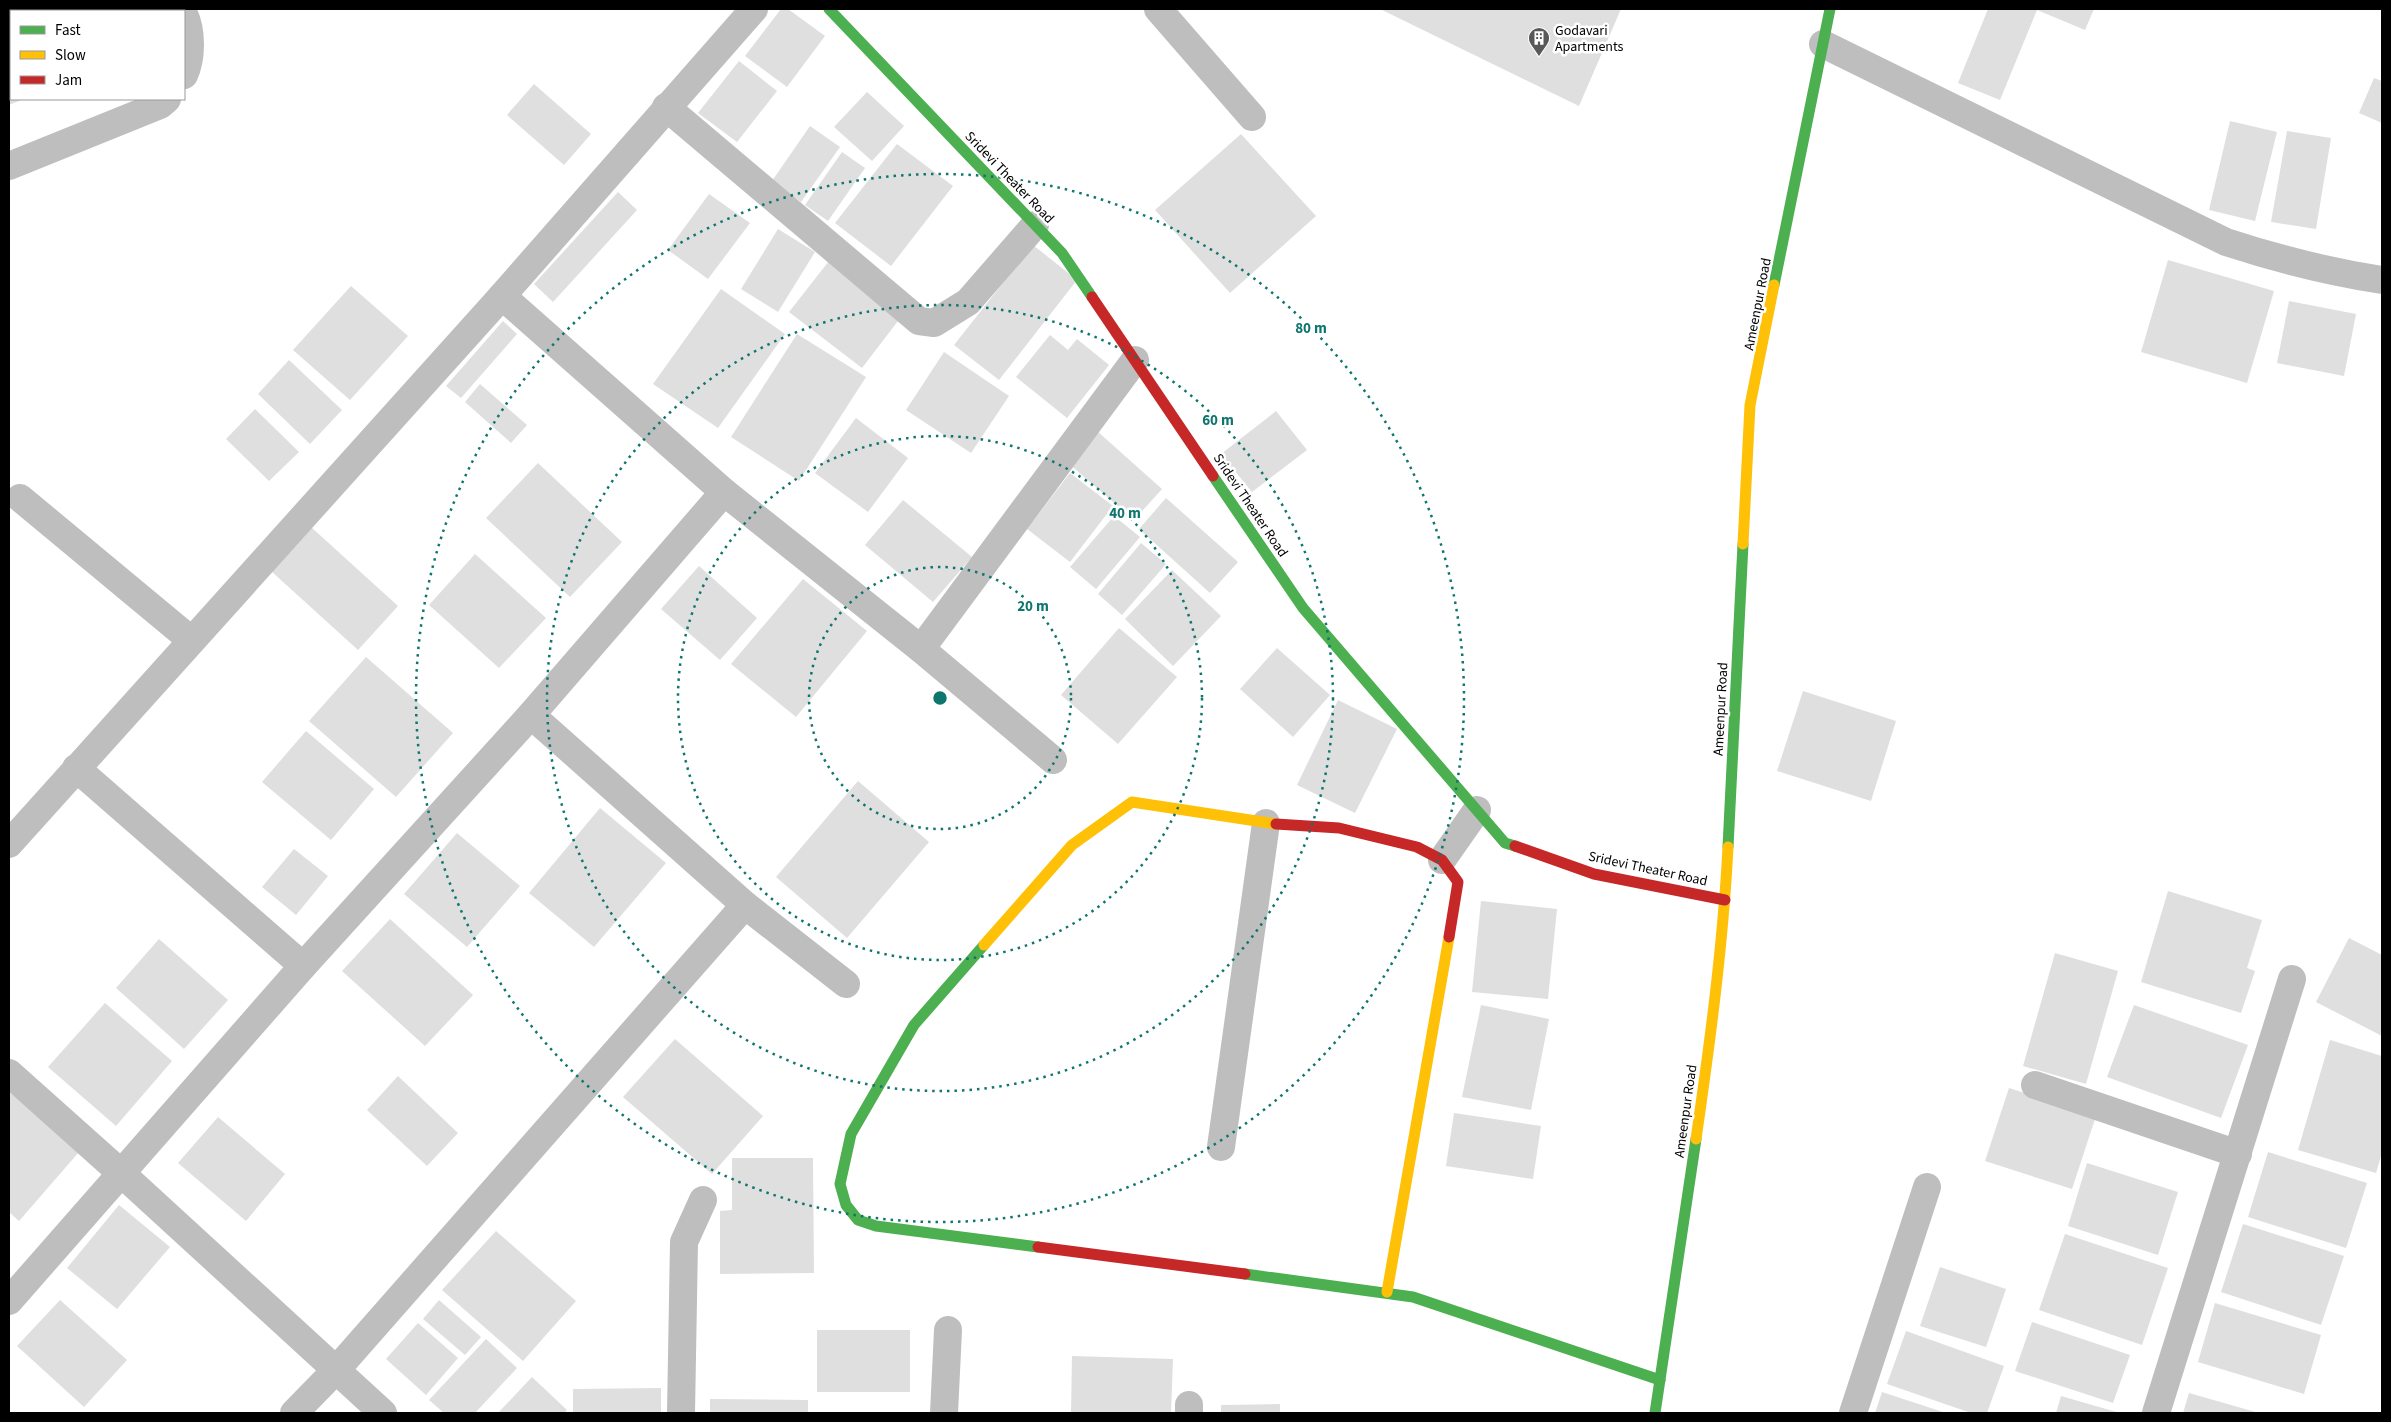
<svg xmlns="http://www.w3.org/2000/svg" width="2391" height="1422" font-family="'Source Sans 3',sans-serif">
	<rect width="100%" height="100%" fill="#fff"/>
	<g fill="#dfdfdf">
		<path d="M781 9H788L825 36 787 87 745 56Z"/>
		<path d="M1380 9H1621L1579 106Z"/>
		<path d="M1988 9H2094L2085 30 2037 10 2000 100 1958 83Z"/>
		<path d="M739 61 777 91 737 142 698 113Z"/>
		<path d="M9 69 11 75V99H24L9 105Z"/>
		<path d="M2374 78 2382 81V123L2359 113Z"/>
		<path d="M534 84 591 134 564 165 507 115Z"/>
		<path d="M867 92 904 126 872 161 834 127Z"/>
		<path d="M2230 121 2277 132 2255 221 2209 210Z"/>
		<path d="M810 126 840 147 801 202 772 181Z"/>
		<path d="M2287 131 2331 138 2316 229 2271 222Z"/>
		<path d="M1241 134 1316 216 1230 293 1155 210Z"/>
		<path d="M897 144 953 186 891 266 835 223Z"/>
		<path d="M842 152 865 168 828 221 805 205Z"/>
		<path d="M618 192 637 210 553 302 534 284Z"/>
		<path d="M709 194 750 223 708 279 668 250Z"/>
		<path d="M778 229 815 252 778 312 741 289Z"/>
		<path d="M1033 245 1077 280 999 380 954 345Z"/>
		<path d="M2168 260 2274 291 2247 383 2141 352Z"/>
		<path d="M829 261 901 317 862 368 789 312Z"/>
		<path d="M351 286 408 336 350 400 293 350Z"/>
		<path d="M721 289 785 334 718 428 653 384Z"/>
		<path d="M2289 301 2356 314 2344 376 2277 363Z"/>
		<path d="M503 321 517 334 461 398 446 386Z"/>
		<path d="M797 334 866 377 799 481 731 437Z"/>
		<path d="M1050 335 1068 350 1077 339 1109 365 1067 418 1016 377Z"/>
		<path d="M944 352 1009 396 971 453 906 410Z"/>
		<path d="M289 360 342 410 310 444 258 394Z"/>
		<path d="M480 384 527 425 511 443 465 402Z"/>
		<path d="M255 409 299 452 269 481 226 439Z"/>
		<path d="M1276 411 1307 450 1252 492 1221 454Z"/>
		<path d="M856 418 908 458 868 512 815 473Z"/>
		<path d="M1097 431 1162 489 1134 520 1068 463Z"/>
		<path d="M538 463 622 542 570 597 486 518Z"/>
		<path d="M1070 473 1113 506 1070 562 1027 529Z"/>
		<path d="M1166 498 1238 562 1210 593 1139 529Z"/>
		<path d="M903 500 972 557 933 602 865 545Z"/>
		<path d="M1114 516 1140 537 1096 589 1070 567Z"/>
		<path d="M311 527 398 606 358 650 271 571Z"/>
		<path d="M1141 543 1166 564 1122 615 1098 594Z"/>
		<path d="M475 554 546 618 499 668 429 605Z"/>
		<path d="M699 566 757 618 720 660 661 609Z"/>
		<path d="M1172 570 1221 616 1173 666 1125 619Z"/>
		<path d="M803 579 867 631 796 717 731 664Z"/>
		<path d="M1119 628 1177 677 1118 744 1061 695Z"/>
		<path d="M1277 648 1330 695 1293 737 1240 689Z"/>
		<path d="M366 657 453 733 396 797 309 721Z"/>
		<path d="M1803 691 1896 721 1871 801 1777 771Z"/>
		<path d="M1338 700 1397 729 1355 813 1297 785Z"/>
		<path d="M306 731 374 789 331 840 262 782Z"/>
		<path d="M858 781 929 842 847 938 776 877Z"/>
		<path d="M600 808 666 863 594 947 529 893Z"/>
		<path d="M457 833 520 886 467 947 404 894Z"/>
		<path d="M294 849 328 876 296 915 262 887Z"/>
		<path d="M2168 891 2262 920 2247 968 2255 971 2241 1013 2141 982Z"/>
		<path d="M1481 901 1557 909 1548 999 1472 992Z"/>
		<path d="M390 919 473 995 425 1046 342 971Z"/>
		<path d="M2349 938 2382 955V1036L2316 1002Z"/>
		<path d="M159 939 228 1000 184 1049 116 988Z"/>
		<path d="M2055 953 2118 971 2086 1084 2023 1066Z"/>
		<path d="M105 1003 172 1061 116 1126 48 1067Z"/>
		<path d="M1481 1005 1549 1019 1531 1110 1462 1097Z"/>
		<path d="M2134 1005 2248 1045 2221 1118 2107 1077Z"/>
		<path d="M675 1039 763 1116 712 1174 623 1097Z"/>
		<path d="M2330 1040 2382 1056V1153L2376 1173 2298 1150Z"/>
		<path d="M398 1076 458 1133 427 1166 367 1110Z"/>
		<path d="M2009 1088 2096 1116 2072 1189 1985 1161Z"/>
		<path d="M9 1092 79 1152 19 1221 9 1212Z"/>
		<path d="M1454 1113 1541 1126 1533 1179 1446 1166Z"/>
		<path d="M218 1117 285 1174 246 1221 178 1163Z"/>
		<path d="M2268 1152 2367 1183 2346 1248 2248 1217Z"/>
		<path d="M732 1158H813L814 1273 720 1274V1211L732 1210Z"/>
		<path d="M2087 1163 2178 1192 2158 1255 2068 1226Z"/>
		<path d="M119 1205 170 1247 117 1309 67 1268Z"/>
		<path d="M2243 1224 2344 1256 2321 1325 2221 1292Z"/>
		<path d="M496 1231 576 1301 523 1361 442 1290Z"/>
		<path d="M2065 1234 2168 1268 2142 1345 2039 1310Z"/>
		<path d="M1940 1267 2006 1289 1986 1347 1920 1326Z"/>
		<path d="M60 1300 127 1360 84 1407 17 1346Z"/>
		<path d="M439 1300 481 1337 465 1355 423 1319Z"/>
		<path d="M2215 1303 2321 1335 2304 1394 2198 1362Z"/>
		<path d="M2032 1322 2130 1355 2113 1403 2015 1371Z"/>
		<path d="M418 1323 458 1358 426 1395 386 1359Z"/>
		<rect x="817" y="1330" width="93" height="62"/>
		<path d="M1906 1331 2004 1366 1987 1413H1971L1887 1384Z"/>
		<path d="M486 1339 517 1368 475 1413H444L429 1400Z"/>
		<path d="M1072 1356 1173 1359 1171 1413H1071Z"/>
		<path d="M532 1377 567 1410 564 1413H498Z"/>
		<path d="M661 1388V1413H573V1389Z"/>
		<path d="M1882 1392 1946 1413H1875Z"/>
		<path d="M2189 1393 2259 1413H2183Z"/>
		<path d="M2061 1396 2120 1413H2056Z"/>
		<path d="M710 1399 808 1400V1413H710Z"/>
		<path d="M1280 1404V1413H1221V1405Z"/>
	</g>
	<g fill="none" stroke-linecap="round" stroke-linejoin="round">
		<g stroke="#bebebe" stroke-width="28">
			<path d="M1158 9 1252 117"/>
			<path d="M184 14C192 31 192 58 184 75"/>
			<path d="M1823 44 2226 242C2278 259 2329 272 2382 280"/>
			<path d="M666 107 919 321 934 323 968 302 1035 225"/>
			<path d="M9 166 160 105 167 99"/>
			<path d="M502 296 724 492 921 649 1053 760"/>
			<path d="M20 498 191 640"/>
			<path d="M921 649 1135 360"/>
			<path d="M76 768 303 966"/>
			<path d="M9 844 502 296 754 9"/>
			<path d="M1442 860 1477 810"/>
			<path d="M745 905 846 984"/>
			<path d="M9 1073 121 1173 383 1413"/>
			<path d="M2035 1085 2238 1154"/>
			<path d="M1221 1147 1266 823"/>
			<path d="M9 1301 303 966 531 715 724 492"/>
			<path d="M294 1413 337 1369 745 905 531 715"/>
			<path d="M681 1413 684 1242 703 1200"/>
			<path d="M944 1413 948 1330"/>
			<path d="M1189 1413V1405"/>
			<path d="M1853 1413 1927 1187"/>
			<path d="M2156 1413 2292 979"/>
		</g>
		<g stroke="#4caf50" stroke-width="11">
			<path d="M829 9 1062 253 1092 297"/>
			<path d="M1774 285 1830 9"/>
			<path d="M1213 476 1303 608 1505 843 1515 846"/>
			<path d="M1728 847 1743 544"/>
			<path d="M984 945 914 1025 851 1134 840 1184 846 1205 858 1220 876 1226 1038 1247"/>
			<path d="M1245 1274 1413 1297 1660 1380"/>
			<path d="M1655 1413 1696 1139"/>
		</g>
		<g stroke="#ffc107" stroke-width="11">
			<path d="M1743 544 1750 405 1774 285"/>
			<path d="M984 945 1072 845 1132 802 1276 824"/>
			<path d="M1696 1139C1710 1042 1723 945 1728 847"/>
			<path d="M1387 1292 1449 937"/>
		</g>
		<g stroke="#c62828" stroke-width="11">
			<path d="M1092 297 1213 476"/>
			<path d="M1276 824 1339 828 1417 847 1442 860 1458 882 1449 937"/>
			<path d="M1515 846 1594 874 1725 900"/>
			<path d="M1038 1247 1245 1274"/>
		</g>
	</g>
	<g fill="none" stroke="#0f766e" stroke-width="2.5" stroke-dasharray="2.5 5">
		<circle cx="940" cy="698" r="131"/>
		<circle cx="940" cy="698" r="262"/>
		<circle cx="940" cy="698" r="393"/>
		<circle cx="940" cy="698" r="524"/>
	</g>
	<defs>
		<g id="building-pin" transform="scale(1.125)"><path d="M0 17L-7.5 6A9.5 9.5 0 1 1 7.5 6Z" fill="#595959" stroke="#fff"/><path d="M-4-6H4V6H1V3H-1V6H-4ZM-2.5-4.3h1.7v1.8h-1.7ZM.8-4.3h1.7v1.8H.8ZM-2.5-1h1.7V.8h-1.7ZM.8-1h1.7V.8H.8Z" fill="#fff"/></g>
	</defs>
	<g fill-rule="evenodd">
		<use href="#building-pin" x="1539" y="38"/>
	</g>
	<g text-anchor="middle" stroke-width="5" stroke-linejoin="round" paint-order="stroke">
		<g font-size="14" fill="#000" stroke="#fff" text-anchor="start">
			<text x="1555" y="35">Godavari<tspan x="1555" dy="16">Apartments</tspan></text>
		</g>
		<g font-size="14" fill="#000" stroke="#fff">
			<text transform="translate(1010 177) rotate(46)" y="5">Sridevi Theater Road</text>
			<text transform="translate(1757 304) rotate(-79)" y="5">Ameenpur Road</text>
			<text transform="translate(1251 505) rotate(56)" y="5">Sridevi Theater Road</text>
			<text transform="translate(1720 709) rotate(-87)" y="5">Ameenpur Road</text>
			<text transform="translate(1648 868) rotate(12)" y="5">Sridevi Theater Road</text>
			<text transform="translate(1685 1111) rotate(-82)" y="5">Ameenpur Road</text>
		</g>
	</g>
	<circle cx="940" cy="698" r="8" fill="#0f766e" stroke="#fff" stroke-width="2.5"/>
	<g font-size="15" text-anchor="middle" font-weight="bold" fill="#0f766e" stroke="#fff" stroke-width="5" stroke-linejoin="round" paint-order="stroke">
		<text x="1311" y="333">80 m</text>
		<text x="1218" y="425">60 m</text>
		<text x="1125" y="518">40 m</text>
		<text x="1033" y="611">20 m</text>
	</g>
	<rect width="2391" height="1422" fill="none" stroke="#000000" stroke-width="20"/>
	<rect x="10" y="10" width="175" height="90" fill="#ffffff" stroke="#999999"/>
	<rect x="20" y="26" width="25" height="8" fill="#4caf50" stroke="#999999"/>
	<text x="55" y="35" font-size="15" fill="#000000">Fast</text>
	<rect x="20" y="51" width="25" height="8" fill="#ffc107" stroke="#999999"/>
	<text x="55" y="60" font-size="15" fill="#000000">Slow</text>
	<rect x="20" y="76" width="25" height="8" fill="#c62828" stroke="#999999"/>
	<text x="55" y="85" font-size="15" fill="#000000">Jam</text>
</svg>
